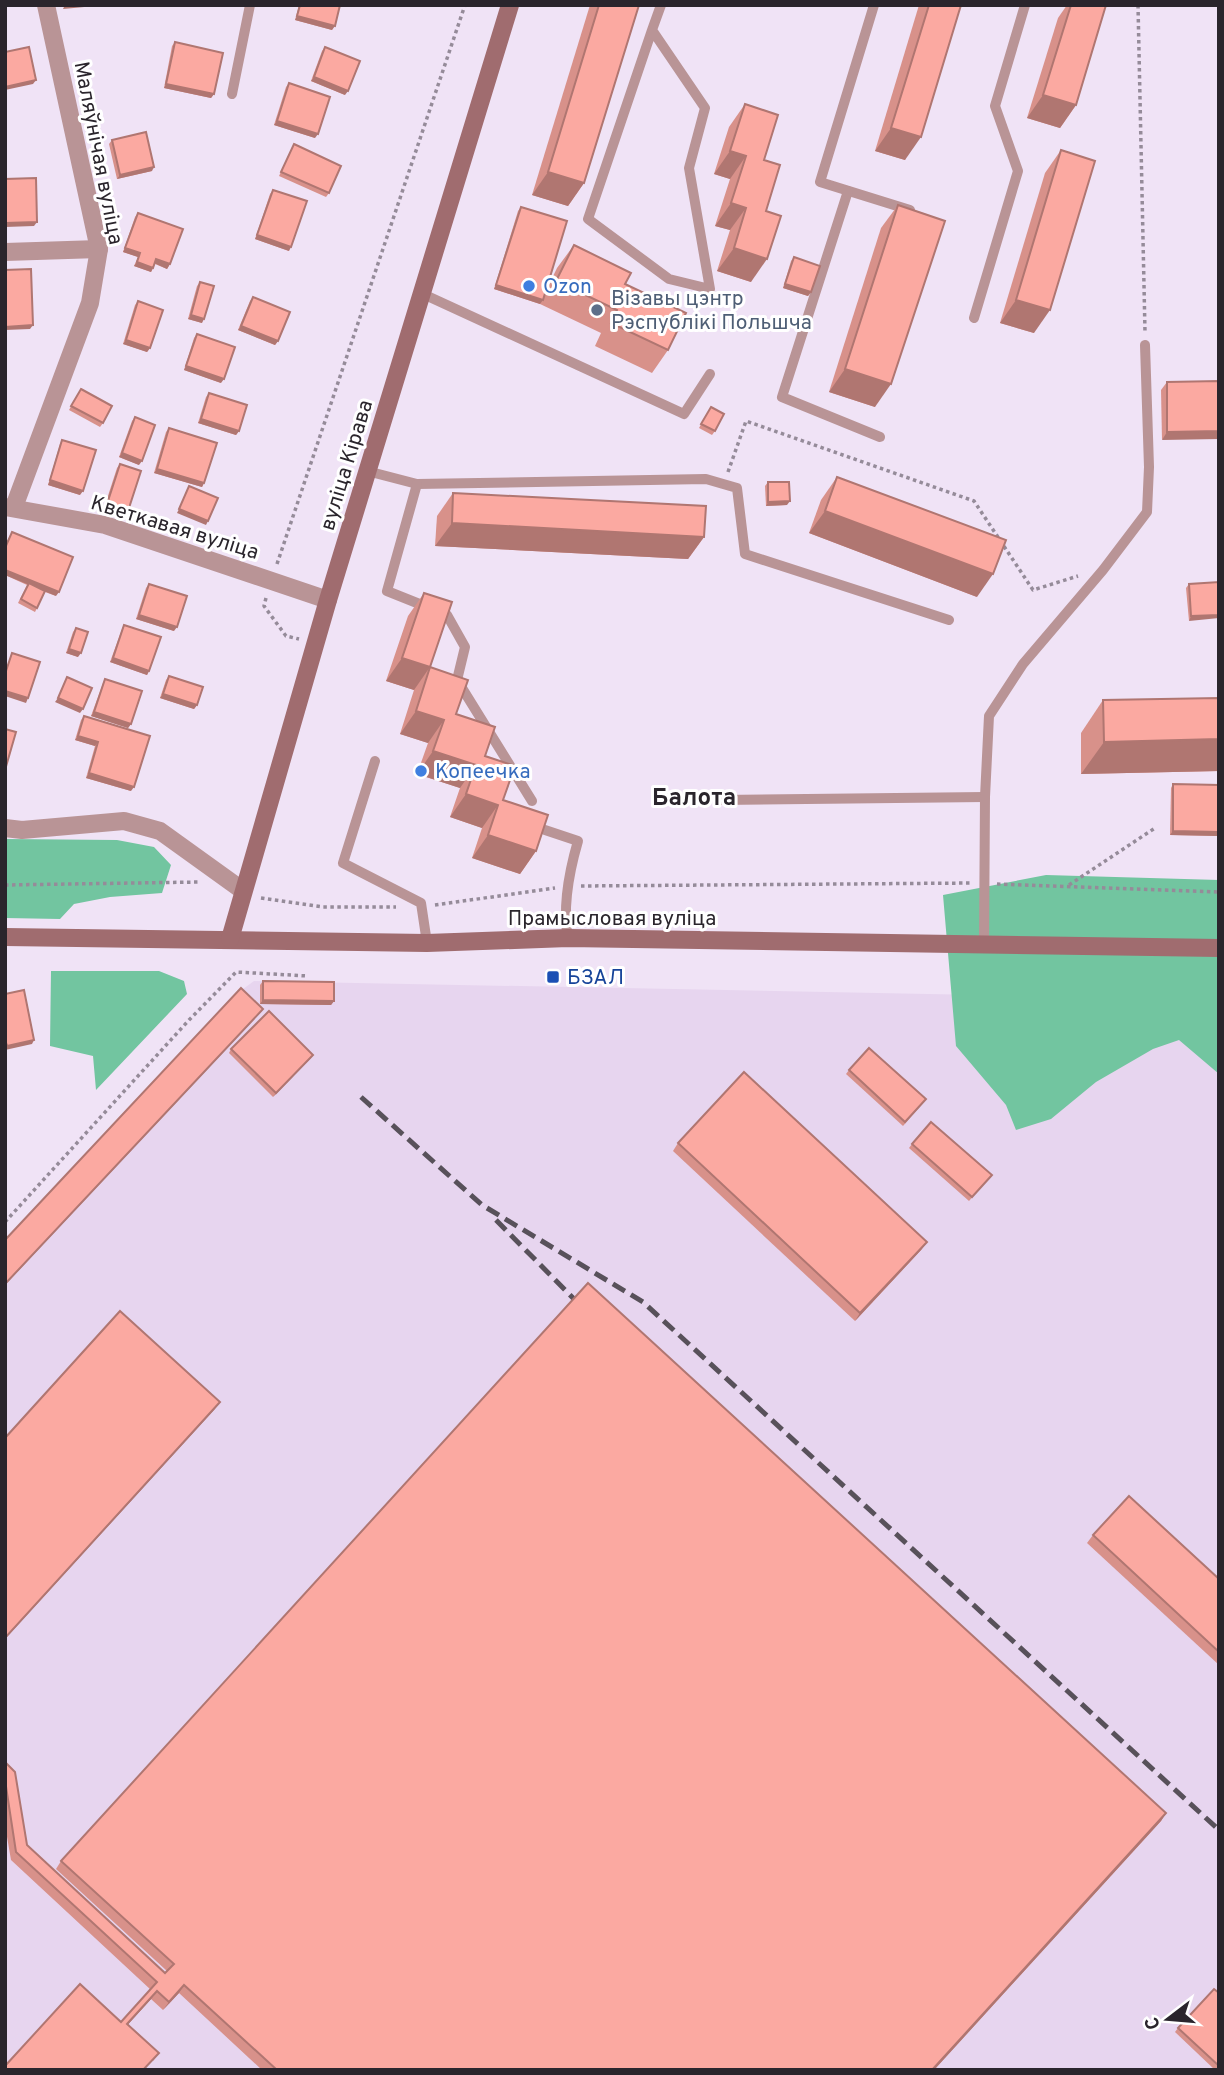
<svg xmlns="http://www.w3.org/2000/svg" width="1224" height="2075" font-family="Overpass,sans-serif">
	<rect width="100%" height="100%" fill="#f0e3f6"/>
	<path fill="#e7d5ef" d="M254 981 1141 998 1219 1070V2070H5V1241L239 992Z"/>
	<g fill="#72c5a0">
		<path d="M5 839 117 840 154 847 171 865 162 893 110 897 74 904 60 919 5 918Z"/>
		<path d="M1046 875 1219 880V1074L1179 1040 1153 1049 1096 1082 1051 1119 1016 1130 1006 1105 956 1046 943 895Z"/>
		<path d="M51 971H159L184 981 187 994 96 1090 93 1056 50 1046Z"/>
	</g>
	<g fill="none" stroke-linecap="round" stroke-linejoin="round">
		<g stroke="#958b99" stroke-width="3.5" stroke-dasharray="3.5 3.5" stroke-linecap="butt">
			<path d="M1138 5 1145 332"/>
			<path d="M728 472 746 421 974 501 1033 590 1078 576"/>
			<path d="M277 564 465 5"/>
			<path d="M266 598 264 606 286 636 299 639"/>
			<path d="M997 884 1219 892"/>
			<path d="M5 885 199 882"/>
			<path d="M1069 885 1155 828"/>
			<path d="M581 886 972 883"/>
			<path d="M261 898 323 907H396"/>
			<path d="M435 905 555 888"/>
			<path d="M5 1222 189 1020 236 972 308 976"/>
		</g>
		<g stroke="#b99496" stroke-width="10">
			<path d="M874 5 820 182 910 210"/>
			<path d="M652 30 705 108 689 168 710 289 669 279 588 219 652 30 661 5"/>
			<path d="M232 94 250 5"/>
			<path d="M848 191 782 397 880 437"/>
			<path d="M423 294 684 414 710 374"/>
			<path d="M974 318 1018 171 995 106 1025 5"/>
			<path d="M367 471 417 484 706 479 737 488 745 554 949 620"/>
			<path d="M417 484 387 591 447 615 465 647 457 680 532 801"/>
			<path d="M375 761 343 863 421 903 427 943"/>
			<path d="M720 800 985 797"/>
			<path d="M545 830 578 841C569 872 562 906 568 938"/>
			<path d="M984 944 985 797 989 716 1023 664 1103 570 1147 512 1149 467 1145 345"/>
		</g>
		<g stroke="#b99496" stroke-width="18">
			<path d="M5 252 99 249"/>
			<path d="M5 507 105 525 328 600"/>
			<path d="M14 507 90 303 99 249 46 5"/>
			<path d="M5 828 22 830 124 821 160 831 242 890"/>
		</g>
		<g stroke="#a06c6f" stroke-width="18">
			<path d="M5 937 427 943 568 938 1219 948"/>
			<path d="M230 939 328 600 510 5"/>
		</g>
		<g stroke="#58515a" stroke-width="5" stroke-dasharray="14 7" stroke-linecap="butt">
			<path d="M361 1097 482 1205 643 1302 1219 1830"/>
			<path d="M496 1220 575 1300"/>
		</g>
	</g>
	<g fill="#d8918a">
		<path d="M299 5H340L332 30 295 20Z"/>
		<path d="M590 5H639L584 183 568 206 532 195Z"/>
		<path d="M919 5H961L905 160 875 151Z"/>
		<path d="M1067 5H1106L1076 105 1060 128 1027 118 1058 18Z"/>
		<path d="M175 42 214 94 211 98 164 88 172 46Z"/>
		<path d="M325 47 345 95 311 81 322 51Z"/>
		<path d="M289 83 315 138 274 125 286 87Z"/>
		<path d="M745 104 764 160 766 211 751 282 717 271 730 230 715 226 730 179 714 174 729 127Z"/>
		<path d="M112 140 152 171 117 179 109 144Z"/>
		<path d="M294 144 329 193 326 197 279 176Z"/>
		<path d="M1061 150 1034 333 1000 323 1045 173Z"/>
		<path d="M273 190 289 251 255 239 270 194Z"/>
		<path d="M898 205 875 407 829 392 881 228Z"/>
		<path d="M521 207 543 297 557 268 574 245 625 284 668 350 652 373 595 346 601 333 540 304 541 301 540 304 494 289 518 211Z"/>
		<path d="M138 213 170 264 167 269 155 264 151 272 134 266 138 257 123 252 135 217Z"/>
		<path d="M794 257 811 292 808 296 783 288 791 261Z"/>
		<path d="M200 282 202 323 188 319 197 286Z"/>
		<path d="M253 297 278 341 275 345 238 330 250 301Z"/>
		<path d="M138 301 150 348 147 352 123 344 135 305Z"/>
		<path d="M197 334 221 383 184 370 194 338Z"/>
		<path d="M1219 381 1162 440 1161 390 1167 382Z"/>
		<path d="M81 389 103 423 100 427 69 410Z"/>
		<path d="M209 393 239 431 236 435 198 423 206 397Z"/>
		<path d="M711 407 715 431 712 435 699 428Z"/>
		<path d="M135 417 139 465 119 457 132 421Z"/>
		<path d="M169 428 204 483 202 487 154 473 166 432Z"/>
		<path d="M62 440 80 495 48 485 60 444Z"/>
		<path d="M120 464 128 511 125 515 104 508 117 468Z"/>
		<path d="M837 477 977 597 809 533 821 500Z"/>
		<path d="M768 482 787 505 766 506 765 486Z"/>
		<path d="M453 493 704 537 688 559 435 546 437 516Z"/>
		<path d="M12 532 56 596 45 592 35 612 18 603 27 585 5 575V545Z"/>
		<path d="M1219 582 1189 621 1186 588 1189 584Z"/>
		<path d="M149 584 174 631 136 619 146 588Z"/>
		<path d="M424 593 430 667 456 714 485 756 503 800 536 851 520 874 472 858 482 828 450 817 460 788 417 774 428 743 400 734 414 690 386 681 408 616Z"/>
		<path d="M124 625 149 671 147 675 110 662 122 629Z"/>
		<path d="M76 628 78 657 66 653 73 632Z"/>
		<path d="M169 676 197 705 194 709 160 698 166 680Z"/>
		<path d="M105 679 131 724 128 728 91 716 103 683Z"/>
		<path d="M1219 698V771L1081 774V733L1103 700Z"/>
		<path d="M84 716 131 791 86 778 95 746 75 740 81 720Z"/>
		<path d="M1173 784 1219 785V836L1170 835 1171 788Z"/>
		<path d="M263 981 334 1001 331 1005 260 1004V985Z"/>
		<path d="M231 1049 313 1055 273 1097 229 1053Z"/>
		<path d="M849 1070 923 1103 903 1126 846 1074Z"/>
		<path d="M678 1143 927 1242 921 1250 855 1321 673 1151Z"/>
		<path d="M912 1144 992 1175 969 1201 909 1148Z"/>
		<path d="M1093 1535 1219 1579V1665L1087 1543Z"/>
		<path d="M5 1762 27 1845 165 1973 167 1971 56 1869 61 1861 1166 1813 1161 1821 934 2070H262L179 1993 163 2010 151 1999 128 2024 159 2053 153 2061 121 2022 151 1990 11 1860 5 1825Z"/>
		<path d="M1219 1993V2070H1215L1175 2032 1178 2028Z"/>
	</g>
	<g fill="#b07671">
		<path d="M65 5H96L95 6 63 9Z"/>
		<path d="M297 16 335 26 332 30 295 20Z"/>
		<path d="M314 77 348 91 345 95 311 81Z"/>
		<path d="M36 80 33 84 5 90V87Z"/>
		<path d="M166 84 214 94 211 98 164 88Z"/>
		<path d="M1043 95 1076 105 1060 128 1027 118Z"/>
		<path d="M277 121 318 134 315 138 274 125Z"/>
		<path d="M891 128 921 137 905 160 875 151Z"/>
		<path d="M730 151 746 156 730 179 714 174Z"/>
		<path d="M154 167 152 171 117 179 120 175Z"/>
		<path d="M548 172 584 183 568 206 532 195Z"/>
		<path d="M731 203 746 208 730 230 715 226Z"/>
		<path d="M37 222 34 226 5 227V223Z"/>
		<path d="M257 235 291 247 289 251 255 239Z"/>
		<path d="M125 248 140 253 138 257 123 252Z"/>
		<path d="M734 248 767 259 751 282 717 271Z"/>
		<path d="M156 259 170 264 167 269 154 263Z"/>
		<path d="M137 262 153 268 151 272 134 266Z"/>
		<path d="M785 284 811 292 808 296 783 288Z"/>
		<path d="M496 285 543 300 540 304 494 289Z"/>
		<path d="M1016 300 1050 310 1034 333 1000 323Z"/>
		<path d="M191 315 204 319 202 323 188 319Z"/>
		<path d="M33 325 30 329 5 330V327Z"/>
		<path d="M241 326 278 341 275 345 238 330Z"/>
		<path d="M126 340 150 348 147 352 123 344Z"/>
		<path d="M186 366 224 379 221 383 184 370Z"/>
		<path d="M845 369 891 384 875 407 829 392Z"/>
		<path d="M201 419 239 431 236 435 198 423Z"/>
		<path d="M1219 431V439L1162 440 1167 432Z"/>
		<path d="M122 453 142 461 139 465 119 457Z"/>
		<path d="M157 469 204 483 202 487 154 473Z"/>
		<path d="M50 480 83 491 80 495 48 485Z"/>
		<path d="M790 501 787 505 766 506 768 502Z"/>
		<path d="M107 504 128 511 125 515 104 508Z"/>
		<path d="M179 509 208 521 206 525 177 513Z"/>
		<path d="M825 511 993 574 977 597 809 533Z"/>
		<path d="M452 523 704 537 688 559 435 546Z"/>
		<path d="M5 570 59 592 56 596 5 575Z"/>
		<path d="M139 615 177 627 174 631 136 619Z"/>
		<path d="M1219 615V618L1189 621 1191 616Z"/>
		<path d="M69 649 81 653 78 657 66 653Z"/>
		<path d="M113 658 149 671 147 675 110 662Z"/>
		<path d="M402 658 430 667 414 690 386 681Z"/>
		<path d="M5 691 28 698 26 703 5 696Z"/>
		<path d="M163 694 197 705 194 709 160 698Z"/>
		<path d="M58 698 83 709 80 713 55 702Z"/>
		<path d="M416 711 444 720 428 743 400 734Z"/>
		<path d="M94 712 131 724 128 728 91 716Z"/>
		<path d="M78 736 98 742 95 746 75 740Z"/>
		<path d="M1219 739V771L1081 774 1104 742Z"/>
		<path d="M433 751 476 765 460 788 417 774Z"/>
		<path d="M89 773 134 787 131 791 86 778Z"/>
		<path d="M466 794 498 805 482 828 450 817Z"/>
		<path d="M1173 831 1219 832V836L1170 835Z"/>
		<path d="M488 835 536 851 520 874 472 858Z"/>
		<path d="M263 1000 334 1001 331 1005 260 1004Z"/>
		<path d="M263 1009 260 1013 5 1285V1284Z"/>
		<path d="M34 1040 32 1044 5 1050 7 1046Z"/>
		<path d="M313 1055 310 1059 273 1097 276 1093Z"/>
		<path d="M927 1242 921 1250 855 1321 860 1313Z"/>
		<path d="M220 1402 214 1410 5 1639V1638Z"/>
		<path d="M1166 1813 1161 1821 934 2070H932Z"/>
		<path d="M184 1985 179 1993 163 2010 169 2002Z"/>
		<path d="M157 1991 151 1999 121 2032 127 2024Z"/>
	</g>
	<g fill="#fba9a1" stroke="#b07671" stroke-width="2">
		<path d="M300 5H340L335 26 297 16Z"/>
		<path d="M599 5H639L584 183 548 172Z"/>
		<path d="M929 5H961L921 137 891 128Z"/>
		<path d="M1071 5H1106L1076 105 1043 95Z"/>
		<path d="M175 42 223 53 214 94 166 84Z"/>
		<path d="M29 47 36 80 5 87V52Z"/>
		<path d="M325 47 360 61 348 91 314 77Z"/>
		<path d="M289 83 330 97 318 134 277 121Z"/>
		<path d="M745 104 778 115 764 160 780 165 766 211 781 216 767 259 734 248 746 208 731 203 746 156 730 151Z"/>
		<path d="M146 132 154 167 120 175 112 140Z"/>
		<path d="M294 144 341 166 329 193 281 172Z"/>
		<path d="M1061 150 1095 161 1050 310 1016 300Z"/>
		<path d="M36 178 37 222 5 223V179Z"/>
		<path d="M273 190 307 201 291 247 257 235Z"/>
		<path d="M898 205 945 221 891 384 845 369Z"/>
		<path d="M521 207 567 221 543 300 496 285Z"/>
		<path d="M138 213 183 229 170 264 156 259 153 268 137 262 140 253 125 248Z"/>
		<path d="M574 245 631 273 625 284 686 313 668 350 611 323 617 310 556 281Z"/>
		<path d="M794 257 820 266 811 292 785 284Z"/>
		<path d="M31 269 33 325 5 327V270Z"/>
		<path d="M200 282 214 286 204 319 191 315Z"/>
		<path d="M253 297 290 312 278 341 241 326Z"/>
		<path d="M138 301 163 310 150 348 126 340Z"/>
		<path d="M197 334 235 347 224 379 186 366Z"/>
		<path d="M1219 381V431L1167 432V382Z"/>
		<path d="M81 389 112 406 103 423 71 406Z"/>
		<path d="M209 393 247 405 239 431 201 419Z"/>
		<path d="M711 407 724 414 715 431 701 424Z"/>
		<path d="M135 417 155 425 142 461 122 453Z"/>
		<path d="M169 428 217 443 204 483 157 469Z"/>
		<path d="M62 440 96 450 83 491 50 480Z"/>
		<path d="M120 464 141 471 128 511 107 504Z"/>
		<path d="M837 477 1006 540 993 574 825 511Z"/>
		<path d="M768 482H789L790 501 768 502Z"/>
		<path d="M189 486 218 498 208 521 179 509Z"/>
		<path d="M453 493 706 506 704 537 452 523Z"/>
		<path d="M12 532 73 557 59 592 5 570V548Z"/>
		<path d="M1219 582V615L1191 616 1189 584Z"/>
		<path d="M29 583 45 591 37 608 21 599Z"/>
		<path d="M149 584 187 596 177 627 139 615Z"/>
		<path d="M424 593 452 602 430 667 402 658Z"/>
		<path d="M124 625 161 637 149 671 113 658Z"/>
		<path d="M76 628 88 632 81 653 69 649Z"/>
		<path d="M12 653 40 662 28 698 5 691V674Z"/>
		<path d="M430 667 468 680 456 714 495 727 485 756 515 766 503 800 548 815 536 851 488 835 498 805 466 794 476 765 433 751 444 720 416 711Z"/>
		<path d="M169 676 203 687 197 705 163 694Z"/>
		<path d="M67 677 92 688 83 709 58 698Z"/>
		<path d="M105 679 142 691 131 724 94 712Z"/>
		<path d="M1219 698V739L1104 742 1103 700Z"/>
		<path d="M84 716 150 736 134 787 89 773 98 742 78 736Z"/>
		<path d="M5 729 16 732 5 770Z"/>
		<path d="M1173 784 1219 785V832L1173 831Z"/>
		<path d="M263 981 334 982V1001L263 1000Z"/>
		<path d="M241 988 263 1009 5 1284V1240Z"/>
		<path d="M24 990 34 1040 7 1046 5 1039V994Z"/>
		<path d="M269 1011 313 1055 276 1093 231 1049Z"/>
		<path d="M869 1048 926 1099 905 1122 849 1070Z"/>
		<path d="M744 1072 927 1242 860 1313 678 1143Z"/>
		<path d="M931 1122 992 1175 972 1197 912 1144Z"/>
		<path d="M588 1283 1166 1813 932 2070H277L184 1985 169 2002 157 1991 127 2024 159 2053 143 2070H5V2066L80 1984 121 2022 157 1982 16 1852 5 1780V1762L15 1772 27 1845 165 1973 174 1964 61 1861Z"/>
		<path d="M120 1311 220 1402 5 1638V1438Z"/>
		<path d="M1129 1496 1219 1579V1652L1093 1535Z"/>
		<path d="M1214 1989 1219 1993V2066L1178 2028Z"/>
	</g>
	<g fill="#3f7fe0" stroke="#fff" stroke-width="2.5">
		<circle cx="529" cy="286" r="7"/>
		<circle cx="421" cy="771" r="7"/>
	</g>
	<circle fill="#5c6f8a" stroke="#fff" stroke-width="2.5" cx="597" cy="310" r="7"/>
	<rect fill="#1a4fb4" stroke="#fff" stroke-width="2.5" x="546" y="970" width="14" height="14" rx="3.5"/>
	<g text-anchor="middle" stroke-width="6" stroke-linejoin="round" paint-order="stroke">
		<g font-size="21" fill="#2a252c" stroke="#fff">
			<text transform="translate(99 153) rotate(79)" y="7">Маляўнічая вуліца</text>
			<text transform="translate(346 465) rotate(-73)" y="7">вуліца Кірава</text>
			<text transform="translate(175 527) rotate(17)" y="7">Кветкавая вуліца</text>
			<text x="612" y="925">Прамысловая вуліца</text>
		</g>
		<g font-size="21" fill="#366cbe" stroke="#fff" text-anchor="start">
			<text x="543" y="293">Ozon</text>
			<text x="435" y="778">Копеечка</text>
		</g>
		<g font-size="21" fill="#4e5e75" stroke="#fff" text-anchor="start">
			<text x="611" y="305">Візавы цэнтр<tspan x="611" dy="24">Рэспублікі Польшча</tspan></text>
		</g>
		<g font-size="21" fill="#164399" stroke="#fff" text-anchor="start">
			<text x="567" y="984">БЗАЛ</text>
		</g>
		<g font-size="24" font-weight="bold" fill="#2a252c" stroke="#fff">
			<text x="694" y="805">Балота</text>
		</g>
	</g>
	<rect width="1224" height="2075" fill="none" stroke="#2a252c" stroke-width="14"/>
	<g transform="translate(1168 2019) rotate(254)" stroke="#ffffff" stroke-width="5" paint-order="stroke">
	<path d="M0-5L12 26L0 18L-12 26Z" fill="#2a252c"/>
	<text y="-10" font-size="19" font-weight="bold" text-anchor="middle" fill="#2a252c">С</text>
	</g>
</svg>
